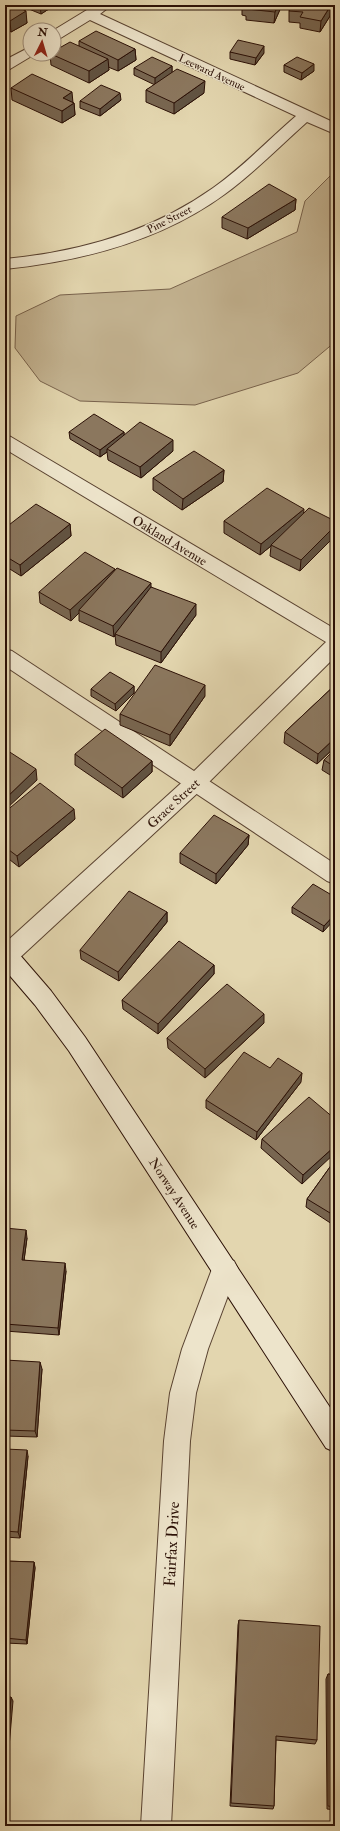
<svg xmlns="http://www.w3.org/2000/svg" width="340" height="1831" font-family="'IM FELL Double Pica',serif">
	<rect width="100%" height="100%" fill="#e3d6af"/>
	<filter id="stains"><feTurbulence type="fractalNoise" baseFrequency=".005" numOctaves="4"/><feColorMatrix values="0 0 0 0 .2 0 0 0 0 .09 0 0 0 0 .02 0 0 0 .5 -.17"/></filter>
	<radialGradient id="worn" r=".72"><stop offset=".6" stop-color="#630" stop-opacity="0"/><stop offset="1" stop-color="#630" stop-opacity=".3"/></radialGradient>
	<path fill="#c4b492" stroke="#78624c" d="M333 173 335 174V342L298 373 195 405 80 401 40 381 15 348 16 316 60 295 170 289 297 232 305 201Z"/>
	<g fill="none" stroke-linecap="round" stroke-linejoin="round">
		<g stroke="#594230" stroke-width="2">
			<path id="service" d="M5 649 12 651 335 864V884L327 881 5 666Z"/>
		</g>
		<g stroke="#594230" stroke-width="2">
			<g id="minor">
				<path d="M95 5H108L109 7 100 14 335 123V134L307 122C280 146 254 173 225 194 161 241 83 261 5 269V259C79 252 151 232 213 188 243 167 268 140 296 116L90 20 59 39 54 40V30Z"/>
				<path d="M30 47V54H35L10 69 5 70V60Z"/>
				<path d="M5 435 11 437 335 629V657L203 788 14 963 6 965 5 943 189 776 326 642 5 449Z"/>
				<path d="M225 1257 234 1261 238 1269 208 1349 196 1393 190 1441 171 1826H141L164 1441 170 1393 182 1349 212 1269 216 1261Z"/>
			</g>
		</g>
		<g stroke="#2b1006" stroke-width="2">
			<path id="secondary" d="M5 945 13 947 51 991 85 1037 335 1415V1452L326 1448 69 1051 35 1005 5 970Z"/>
		</g>
		<use href="#service" fill="#ede4cb" fill-rule="evenodd"/>
		<use href="#minor" fill="#ede4cb" fill-rule="evenodd"/>
		<use href="#secondary" fill="#ede4cb" fill-rule="evenodd"/>
	</g>
	<g fill="#786651" stroke="#2b1006">
		<path d="M5 5H55L41 14 24 7 27 23 11 32 8 30V35L5 37Z"/>
		<path d="M242 5H282L274 23 246 20V16L242 15Z"/>
		<path d="M292 5H335V16H330L320 32 300 28V23L289 22V11Z"/>
		<path d="M79 41 135 49 136 60 118 71 108 67 109 70 89 83 51 65 50 54H54L79 46Z"/>
		<path d="M230 52 264 53 255 65 230 59Z"/>
		<path d="M284 65 314 71 301 80 284 72Z"/>
		<path d="M172 66V73L204 93 174 114 146 102V90L155 85 134 75V68Z"/>
		<path d="M11 88 73 103H74L75 115 62 123 12 100Z"/>
		<path d="M121 100 100 116 80 108V101Z"/>
		<path d="M296 199 295 210 247 239 222 228V217Z"/>
		<path d="M69 432H124V435L173 451 141 478 108 460 107 452 100 457 70 439Z"/>
		<path d="M224 470 223 482 182 510 153 490V478Z"/>
		<path d="M309 508 300 571 270 556 271 546 260 555 224 533V521L304 513Z"/>
		<path d="M70 524 71 536 21 576 5 566V528Z"/>
		<path d="M115 570 151 587 196 615 161 663 116 645 115 635 114 637 79 621V613L71 621 40 603 39 592Z"/>
		<path d="M335 685V747L317 764 284 743 285 732Z"/>
		<path d="M134 686V693L116 711 91 696V689Z"/>
		<path d="M205 696 170 746 120 725V714Z"/>
		<path d="M335 749V778L322 770 324 760Z"/>
		<path d="M75 754 152 761V772L123 798 75 765Z"/>
		<path d="M5 812 75 819 19 867 5 856Z"/>
		<path d="M249 835 248 845 216 884 180 863V853Z"/>
		<path d="M335 897 323 932 292 913V907Z"/>
		<path d="M167 912V922L119 981 81 959 80 950Z"/>
		<path d="M214 965V974L158 1034 123 1009 122 1000Z"/>
		<path d="M264 1023 205 1078 168 1048 167 1038Z"/>
		<path d="M270 1068 301 1082 256 1140 206 1108V1100Z"/>
		<path d="M335 1119 302 1184 261 1148 262 1139Z"/>
		<path d="M335 1160V1226L306 1207 307 1199Z"/>
		<path d="M5 1228 27 1238 24 1260 66 1271 59 1335 5 1331Z"/>
		<path d="M5 1346 7 1353V1360L42 1369 37 1437 5 1436Z"/>
		<path d="M5 1449 28 1456 20 1538 5 1537Z"/>
		<path d="M5 1561 34 1562 35 1568 27 1644 5 1643Z"/>
		<path d="M239 1620 317 1740 315 1744 276 1740 274 1806 273 1809 230 1806 238 1625Z"/>
		<path d="M328 1674 335 1675V1810L327 1809 326 1679Z"/>
	</g>
	<g fill="#615342" stroke="#2b1006">
		<path d="M40 5H55L41 14Z"/>
		<path d="M278 5H282L274 23 275 12Z"/>
		<path d="M331 5 330 16 320 32 321 21Z"/>
		<path d="M24 7V12L26 11 27 23 11 32 10 21 20 8Z"/>
		<path d="M7 24 8 35 5 37V25Z"/>
		<path d="M264 46V53L255 65 256 58Z"/>
		<path d="M135 49 136 60 118 71V60Z"/>
		<path d="M108 59 109 70 89 83V71Z"/>
		<path d="M314 64V71L301 80 302 73Z"/>
		<path d="M172 66V73L155 85V78Z"/>
		<path d="M205 81 204 93 174 114V103Z"/>
		<path d="M72 92 73 103 63 98Z"/>
		<path d="M120 93 121 100 100 116V109Z"/>
		<path d="M74 103 75 115 62 123V111Z"/>
		<path d="M296 199 295 210 247 239 248 228Z"/>
		<path d="M124 432V439L107 449V452L100 457V450Z"/>
		<path d="M173 440V451L141 478 140 467Z"/>
		<path d="M224 470 223 482 182 510 183 499Z"/>
		<path d="M304 509 303 521 271 545V546L260 555 261 544Z"/>
		<path d="M70 524 71 536 21 576 20 565Z"/>
		<path d="M335 526V536L300 571 301 560Z"/>
		<path d="M115 569 116 580 79 610V613L71 621 70 610Z"/>
		<path d="M151 583V594L115 634V635L114 637 113 626Z"/>
		<path d="M196 604V615L161 663V652Z"/>
		<path d="M205 685V696L170 746V735Z"/>
		<path d="M134 686V693L116 711 115 704Z"/>
		<path d="M335 738V747L317 764 318 754Z"/>
		<path d="M152 761V772L123 798 122 788Z"/>
		<path d="M36 769 37 780 5 810V799Z"/>
		<path d="M74 809 75 819 19 867 17 856Z"/>
		<path d="M249 835 248 845 216 884V874Z"/>
		<path d="M167 912V922L119 981 118 972Z"/>
		<path d="M335 914V919L323 932 324 926Z"/>
		<path d="M214 965V974L158 1034V1024Z"/>
		<path d="M264 1014V1023L205 1078V1069Z"/>
		<path d="M302 1073 301 1082 256 1140 257 1132Z"/>
		<path d="M335 1146V1153L302 1184 303 1175Z"/>
		<path d="M26 1230 27 1238 23 1268 22 1260Z"/>
		<path d="M65 1263 66 1271 59 1335 58 1328Z"/>
		<path d="M6 1346 7 1353 6 1367 5 1363Z"/>
		<path d="M40 1362 42 1369 37 1437 35 1431Z"/>
		<path d="M27 1450 28 1456 20 1538 18 1532Z"/>
		<path d="M34 1562 35 1568 27 1644 26 1640Z"/>
		<path d="M11 1697 13 1701 5 1794V1768Z"/>
	</g>
	<g fill="#8b775e" stroke="#2b1006">
		<path d="M5 5H20L24 7 20 8 26 11 10 21 5 18Z"/>
		<path d="M247 5H278L275 12 247 9Z"/>
		<path d="M292 5H331L321 21 300 17 303 12 289 11Z"/>
		<path d="M96 31 135 49 118 60 79 41Z"/>
		<path d="M238 40 264 46 256 58 230 52Z"/>
		<path d="M70 42 108 59 89 71 51 54H54V51Z"/>
		<path d="M152 57 172 66 155 78 134 68Z"/>
		<path d="M297 57 314 64 302 73 284 65Z"/>
		<path d="M177 69 205 81 174 103 146 90Z"/>
		<path d="M32 74 72 92 63 98 74 103 62 111 11 88Z"/>
		<path d="M101 85 120 93 100 109 80 101Z"/>
		<path d="M269 184 296 199 248 228 222 217Z"/>
		<path d="M94 414 124 432 100 450 69 432Z"/>
		<path d="M140 422 173 440 140 467 107 449Z"/>
		<path d="M194 451 224 470 183 499 153 478Z"/>
		<path d="M267 488 304 509 261 544 224 521Z"/>
		<path d="M36 504 70 524 20 565 5 556V528Z"/>
		<path d="M309 508 335 521V526L301 560 271 545Z"/>
		<path d="M85 552 115 569 70 610 39 592Z"/>
		<path d="M117 568 151 583 113 626 79 610Z"/>
		<path d="M151 587 196 604 161 652 115 634Z"/>
		<path d="M155 665 205 685 170 735 120 714Z"/>
		<path d="M110 672 134 686 115 704 91 689Z"/>
		<path d="M335 685V738L318 754 285 732Z"/>
		<path d="M105 729 152 761 122 788 75 754Z"/>
		<path d="M5 749 36 769 5 799Z"/>
		<path d="M335 749V767L324 760Z"/>
		<path d="M40 783 74 809 17 856 5 847V812Z"/>
		<path d="M214 815 249 835 216 874 180 853Z"/>
		<path d="M313 884 335 897V914L324 926 292 907Z"/>
		<path d="M129 891 167 912 118 972 80 950Z"/>
		<path d="M179 941 214 965 158 1024 122 1000Z"/>
		<path d="M227 984 264 1014 205 1069 167 1038Z"/>
		<path d="M244 1052 270 1068 278 1058 302 1073 257 1132 206 1100Z"/>
		<path d="M309 1097 335 1119V1146L303 1175 262 1139Z"/>
		<path d="M335 1160V1216L307 1199Z"/>
		<path d="M5 1228 26 1230 22 1260 65 1263 58 1328 5 1324Z"/>
		<path d="M5 1360 40 1362 35 1431 5 1430Z"/>
		<path d="M5 1449 27 1450 18 1532 5 1531Z"/>
		<path d="M5 1561 34 1562 26 1640 5 1638Z"/>
		<path d="M239 1620 320 1626 317 1740 276 1736 274 1806 231 1803Z"/>
		<path d="M328 1674 335 1675V1807L328 1806Z"/>
		<path d="M5 1697H11L5 1768Z"/>
	</g>
	<g text-anchor="middle" stroke-width="3" stroke-linejoin="round" paint-order="stroke">
		<g font-size="11" fill="#2b1006" stroke="#ede4cb">
			<text transform="translate(212 72) rotate(25)" y="4">Leeward Avenue</text>
			<text transform="translate(169 219) rotate(-27)" y="4">Pine Street</text>
		</g>
		<g font-size="13" fill="#2b1006" stroke="#ede4cb">
			<text transform="translate(170 540) rotate(31)" y="5">Oakland Avenue</text>
			<text transform="translate(173 803) rotate(-43)" y="5">Grace Street</text>
			<text transform="translate(175 1193) rotate(57)" y="5">Norway Avenue</text>
		</g>
		<g font-size="16" fill="#2b1006" stroke="#ede4cb">
			<text transform="translate(171 1544) rotate(-87)" y="6">Fairfax Drive</text>
		</g>
	</g>
	<rect width="340" height="1831" fill="none" stroke="#e3d6af" stroke-width="20"/>
	<rect x="6" y="6" width="328" height="1819" fill="none" stroke="#2b1006" stroke-width="2"/>
	<rect x="10" y="10" width="320" height="1811" fill="none" stroke="#2b1006"/>
	<g transform="translate(42 42) rotate(5)"><circle r="19" fill="#ede4cb" stroke="#9f8f7c"/>
	<path d="M0-3L7 15L0 10L-7 15Z" fill="#8f2418"/>
	<text y="-6" font-size="11" font-weight="bold" text-anchor="middle" fill="#2b1006">N</text>
	</g>
	<rect width="100%" height="100%" filter="url(#stains)"/>
	<rect width="100%" height="100%" fill="url(#worn)"/>
</svg>
